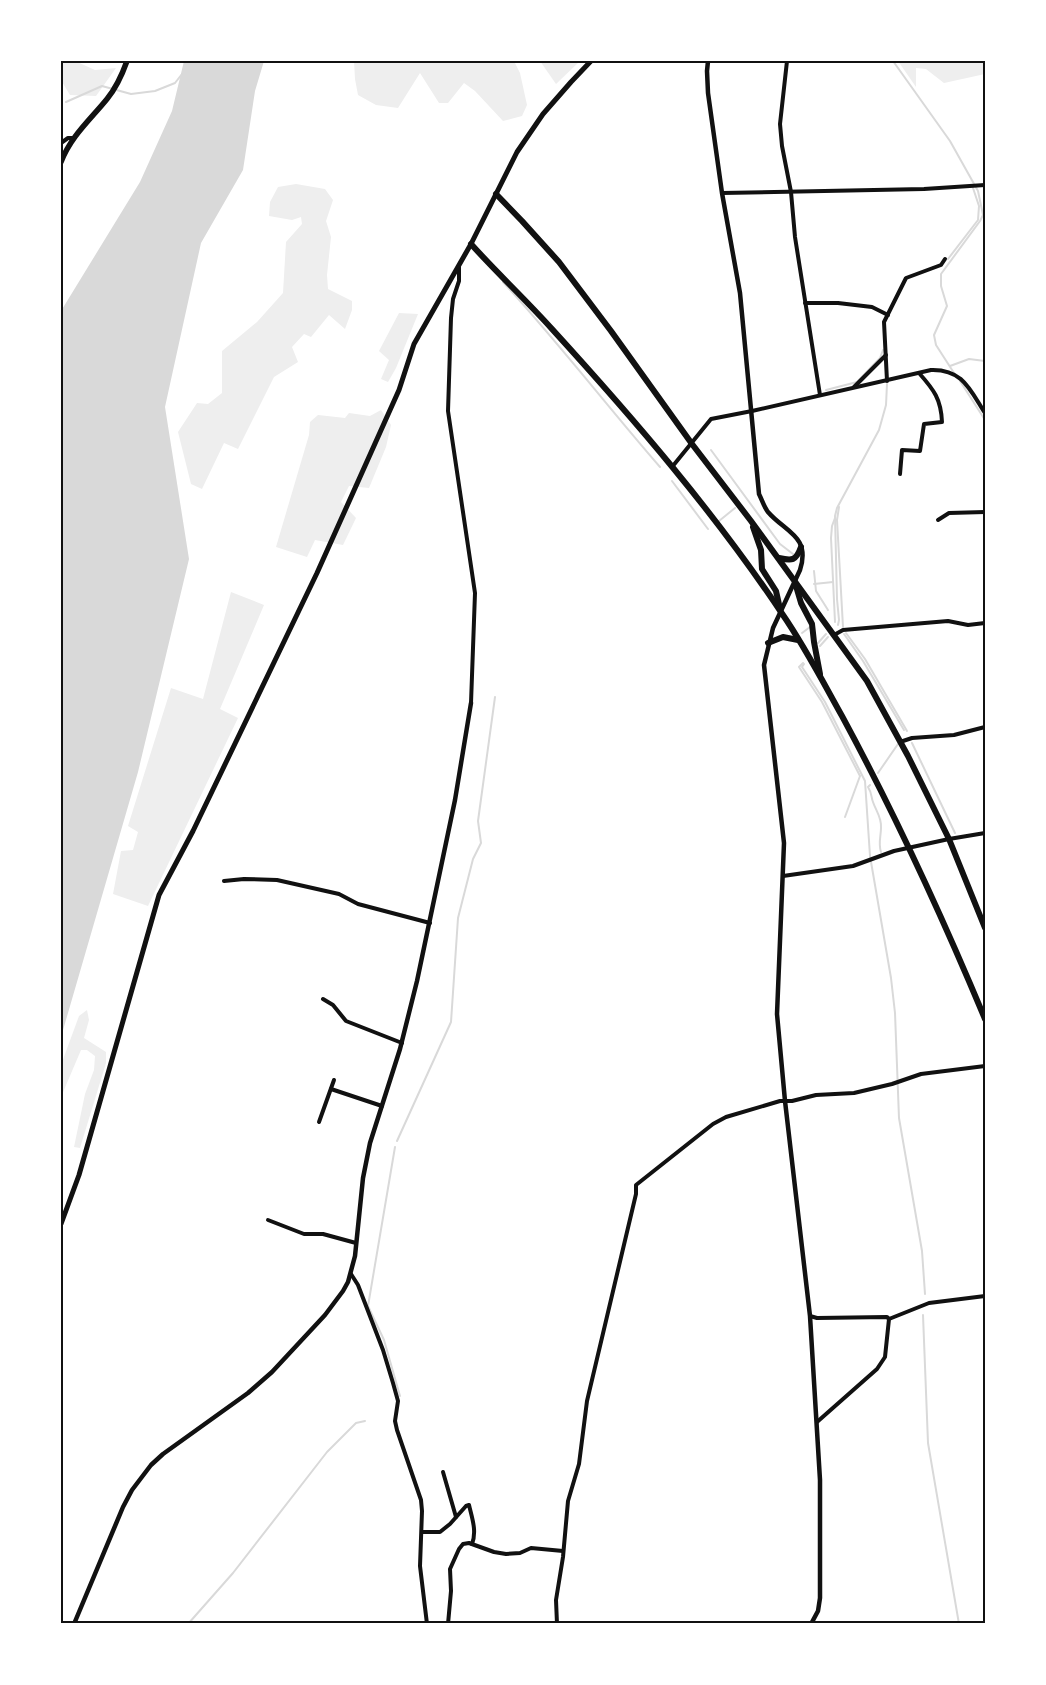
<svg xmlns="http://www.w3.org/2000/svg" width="1046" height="1685" font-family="Quicksand,sans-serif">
	<rect width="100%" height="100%" fill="#fff"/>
	<g fill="#eee">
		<path d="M61 61H75L95 70 116 68 96 96 70 95 61 80Z"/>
		<path d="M354 61H514L520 73 527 105 522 116 503 121 475 91 464 83 448 103H439L420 73 398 108 376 105 358 95 355 79Z"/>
		<path d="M540 61H580L556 84Z"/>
		<path d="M898 61H985V74L944 83 926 69 916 68V87Z"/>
		<path d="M296 184 325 189 333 200 326 221 331 237 327 275 328 289 352 301V310L345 329 329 315 311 337 304 334 292 347 298 362 274 377 238 449 224 443 202 489 191 484 178 432 197 403 208 404 222 393V351L257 322 283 293 286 242 302 224 301 217 292 220 269 216 270 202 278 187Z"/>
		<path d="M399 313 418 314 396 368 388 382 381 379 389 360 379 351Z"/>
		<path d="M381 410 391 425 386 447 369 488 349 486 341 502 356 518 343 545 315 540 307 557 276 547 309 435 310 422 318 415 345 418 349 413 370 416Z"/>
		<path d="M231 592 264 605 220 709 238 718 148 906 113 894 121 851 133 850 138 832 128 826 171 688 203 699Z"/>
		<path d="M87 1010 89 1020 84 1038 106 1052V1063L80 1148 74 1147 85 1094 94 1070 95 1056 87 1050H81L61 1097V1065L79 1016Z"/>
	</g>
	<path fill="#d9d9d9" d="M184 61H264L255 91 243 170 201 243 165 407 189 559 138 772 61 1037V311L140 182 172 111Z"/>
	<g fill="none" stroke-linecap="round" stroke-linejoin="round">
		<g stroke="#d9d9d9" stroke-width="2">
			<path d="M893 61 950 141 978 191 983 215 980 221 941 274V286L947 306 934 335 936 345 954 373"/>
			<path d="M66 102 102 86 131 94 155 91 175 83 182 74"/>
			<path d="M948 259 978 220 979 206 972 185"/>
			<path d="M503 282C558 342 607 406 660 467"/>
			<path d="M950 366 969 359 985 361"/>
			<path d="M960 381 985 420"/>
			<path d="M826 390 857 382 880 358 883 350"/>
			<path d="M711 450 780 544 793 554"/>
			<path d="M672 481 708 529"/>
			<path d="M839 507 837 520 843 627"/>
			<path d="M835 518 832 526 831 538 835 622"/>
			<path d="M719 521 735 508"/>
			<path d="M814 571 816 591 828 610"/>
			<path d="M814 584 833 582"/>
			<path d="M838 625 839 620 837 599 835 516 837 508 879 430 886 405 887 384"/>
			<path d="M802 633 810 627"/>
			<path d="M846 633 865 659 907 731"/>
			<path d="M844 634 863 661 904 730"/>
			<path d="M818 643 826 634"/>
			<path d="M820 646 828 637"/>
			<path d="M803 663 799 667 822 702 860 776 845 817"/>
			<path d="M804 664 802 667 825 702 865 781 870 856 891 978 895 1013 899 1118 922 1251 925 1294"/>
			<path d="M912 743 955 833"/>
			<path d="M878 773 898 744"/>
			<path d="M870 785 868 787C872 793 871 797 873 802 876 811 882 818 881 828 881 836 878 843 881 852"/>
			<path d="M397 1141 451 1022 458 918 473 859 481 843 478 821 495 697"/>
			<path d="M395 1147 368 1306 384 1340 400 1396"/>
			<path d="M923 1315 928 1443 959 1624"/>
			<path d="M188 1624 233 1573 327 1452 356 1423 365 1421"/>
		</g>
		<g stroke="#111" stroke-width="4">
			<path d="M787 61 780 124 782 146 791 192 795 237 820 395"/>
			<path d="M61 143 68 138H73"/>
			<path d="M722 193 924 189 985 185"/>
			<path d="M459 267V281L453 299 451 318 448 411 475 593 471 703"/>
			<path d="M805 303H838L872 307 888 315"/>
			<path d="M887 381 884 322 906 278 941 265 945 259"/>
			<path d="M854 387 886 355"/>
			<path d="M672 467 711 419 752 411 931 370C963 369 970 390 985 413"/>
			<path d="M900 474 902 450 920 451 924 424 942 422C941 399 934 390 919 373"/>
			<path d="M938 520 949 513 985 512"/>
			<path d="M834 635 843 630 948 621 968 625 985 623"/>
			<path d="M900 742 912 738 954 735 985 727"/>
			<path d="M783 876 853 866 894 851 949 839 985 833"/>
			<path d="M224 881 244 879 277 880 339 894 358 904 430 923"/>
			<path d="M323 999 333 1005 346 1021 402 1043"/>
			<path d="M331 1089 382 1106"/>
			<path d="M319 1122 334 1080"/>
			<path d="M268 1220 304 1234H323L356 1243"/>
			<path d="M351 1274 358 1285 383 1350 393 1383 398 1401 395 1421 397 1430 421 1500 422 1511 420 1566 427 1624"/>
			<path d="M810 1316 817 1318 887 1317 889 1319"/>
			<path d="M817 1422 877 1369 885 1357 889 1319 929 1303 985 1296"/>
			<path d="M443 1472 456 1517"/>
			<path d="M422 1532H440L450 1524 466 1506 469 1505C472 1518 477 1531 472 1544"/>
			<path d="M448 1624 451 1591 450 1569 459 1549 463 1544 469 1543 494 1552 506 1554 520 1553 531 1548 563 1551"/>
			<path d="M557 1624 556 1600 563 1557 568 1501 579 1464 587 1401 636 1194V1185L713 1124 726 1117 780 1101H792L816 1095 854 1093 892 1084 921 1074 985 1066"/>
		</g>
		<g stroke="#111" stroke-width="4.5">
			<path d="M708 61 707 71 708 93 722 193 740 293 759 494C762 500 764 507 768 512 785 532 811 536 800 570L773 628 764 665 784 843 777 1014 785 1101 810 1316 820 1480V1598L818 1611 811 1624"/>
			<path d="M74 1624 123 1507 132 1490 151 1465 163 1454 248 1393 272 1372 325 1315 343 1291 348 1282 355 1256 363 1178 370 1143 400 1049 417 981 455 800 471 703"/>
		</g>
		<path stroke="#111" stroke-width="5" d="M61 1224 79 1175 159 895 193 831 317 573 399 390 414 344 471 244 517 152 543 114 571 82 591 61"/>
		<path stroke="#111" stroke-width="5.5" d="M61 162C71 136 90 120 107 99 116 88 122 75 127 61"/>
		<g stroke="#111" stroke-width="6">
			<path d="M496 194 522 221 559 262 611 331 692 444 751 521 867 681 908 756 949 839 985 928"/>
			<path d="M471 244C497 273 526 300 552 329 634 419 715 513 783 615 805 647 823 682 842 716 895 814 942 916 985 1019"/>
			<path d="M753 527 761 550 762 569 776 591 780 609"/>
			<path d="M779 558C792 561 796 561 801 547"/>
			<path d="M796 586 801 603 812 624 814 642 820 674"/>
			<path d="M768 643 783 637 798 640"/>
		</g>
	</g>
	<rect width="1046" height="1685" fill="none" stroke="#ffffff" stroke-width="125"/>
	<rect x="62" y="62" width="922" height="1560" fill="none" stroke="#111" stroke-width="2"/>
</svg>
